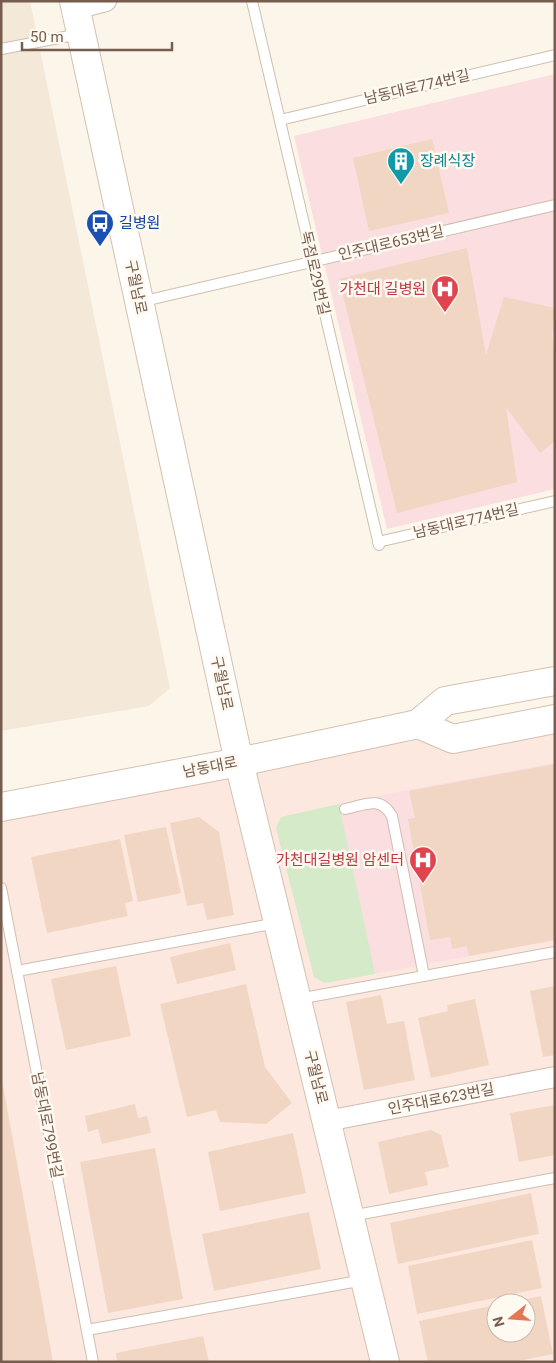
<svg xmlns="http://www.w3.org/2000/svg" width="556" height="1363" font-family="Roboto,'Noto Sans KR',sans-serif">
	<rect width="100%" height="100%" fill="#fcf6ea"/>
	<path fill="#f4e8d9" d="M1 1H30L170 688 149 706 1 731Z"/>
	<path fill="#fce8df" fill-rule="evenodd" d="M555 716V1362H1V813ZM496 1303H526V1333H496Z"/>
	<g fill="#fadee0">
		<path d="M555 74V489L387 529 294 136Z"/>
		<path d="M555 763V940L325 983 314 977 276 828 281 817 402 791Z"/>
	</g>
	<path fill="#d5eac8" d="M339 804 375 974 325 983 314 977 276 828 281 817Z"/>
	<g fill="#f1d6c3">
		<path d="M432 139 449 213 369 231 353 158Z"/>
		<path d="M467 248 486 355 504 297 555 308 552 334 555 360V441L540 453 506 407 517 482 397 513 339 279Z"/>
		<path d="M555 764V940L469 956 467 946 452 949 450 937 430 940 408 819 415 818 409 791Z"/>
		<path d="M199 817 219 832 234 915 207 920 203 903 187 906 170 823Z"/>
		<path d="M166 827 181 893 138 902 124 835Z"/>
		<path d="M120 839 133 901 125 903 128 916 47 933 31 857Z"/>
		<path d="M230 943 236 970 177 984 170 957Z"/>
		<path d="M116 966 131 1036 66 1050 51 979Z"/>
		<path d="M246 984 265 1067 292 1103 266 1124 220 1122 216 1110 187 1117 160 1004Z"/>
		<path d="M555 986V1055L543 1057 530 991Z"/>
		<path d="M381 995 387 1024 404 1021 415 1080 364 1090 346 1002Z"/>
		<path d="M475 999 489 1065 431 1078 418 1018 448 1011 447 1005Z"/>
		<path d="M1 1080H2L53 1362H1Z"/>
		<path d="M135 1104 138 1118 147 1116 151 1133 102 1144 98 1129 88 1132 85 1116Z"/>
		<path d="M555 1105V1155L519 1162 510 1113Z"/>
		<path d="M431 1130 441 1135 449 1167 425 1172 428 1185 389 1194 378 1142Z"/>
		<path d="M293 1133 306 1193 220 1211 208 1152Z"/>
		<path d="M155 1148 183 1299 108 1313 80 1162Z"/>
		<path d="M531 1193 539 1234 398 1264 390 1223Z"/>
		<path d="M309 1212 321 1269 214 1291 202 1234Z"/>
		<path d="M532 1240 542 1288 417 1314 408 1266Z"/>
		<path d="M541 1296 553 1354 513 1362H428L419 1321 496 1305V1333H526V1303L512 1302Z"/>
		<path d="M203 1336 209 1362H117L116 1353Z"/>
	</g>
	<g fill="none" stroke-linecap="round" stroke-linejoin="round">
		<g stroke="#cebeb0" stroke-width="12">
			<g id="lane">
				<path d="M252 1 379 545"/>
				<path d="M1 49 80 34"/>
				<path d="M280 120 555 55"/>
				<path d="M140 302 555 205"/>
				<path d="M378 542 555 501"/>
				<path d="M345 809C365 805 380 795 392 816L424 976"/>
				<path d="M1 888 93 1362"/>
				<path d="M17 971 277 923"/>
				<path d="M298 999 555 952"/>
				<path d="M351 1216 555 1178"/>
				<path d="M87 1330 364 1280"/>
			</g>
		</g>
		<g stroke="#cebeb0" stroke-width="22">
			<g id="street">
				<path d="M75 9 106 1"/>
				<path d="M327 1121 555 1077"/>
			</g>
		</g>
		<g stroke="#d4c0b0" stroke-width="30">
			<g id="secondary">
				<path d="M74 1 239 762 385 1362"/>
				<path d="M418 724 453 739 555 719"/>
				<path d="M1 807 239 762 418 724 445 701 555 681"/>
			</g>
		</g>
		<use href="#lane" stroke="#fff" stroke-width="10"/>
		<use href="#street" stroke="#fff" stroke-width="20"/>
		<use href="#secondary" stroke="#fff" stroke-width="28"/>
	</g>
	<defs>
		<g id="building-pin" transform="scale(1.4375)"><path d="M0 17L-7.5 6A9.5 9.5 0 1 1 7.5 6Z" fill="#0f9aa8" stroke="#fef9f1"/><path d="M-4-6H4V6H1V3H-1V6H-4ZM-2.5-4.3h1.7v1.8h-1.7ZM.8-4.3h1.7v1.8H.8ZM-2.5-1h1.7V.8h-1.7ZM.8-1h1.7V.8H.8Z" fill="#fff"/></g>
		<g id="bus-pin" transform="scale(1.4375)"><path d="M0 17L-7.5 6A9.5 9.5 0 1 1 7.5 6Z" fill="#1a4fb4" stroke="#fef9f1"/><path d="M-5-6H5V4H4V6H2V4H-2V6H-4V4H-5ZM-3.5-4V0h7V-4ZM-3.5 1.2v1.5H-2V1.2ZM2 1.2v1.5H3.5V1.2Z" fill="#fff"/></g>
		<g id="hospital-pin" transform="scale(1.4375)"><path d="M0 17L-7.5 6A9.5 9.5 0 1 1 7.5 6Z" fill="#e0444e" stroke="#fef9f1"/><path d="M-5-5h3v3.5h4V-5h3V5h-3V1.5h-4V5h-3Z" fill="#fff"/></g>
	</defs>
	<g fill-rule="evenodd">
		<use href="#building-pin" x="401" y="161"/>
		<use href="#bus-pin" x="100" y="223"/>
		<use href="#hospital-pin" x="445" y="289"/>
		<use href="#hospital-pin" x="423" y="860"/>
	</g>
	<g text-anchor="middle" stroke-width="5" stroke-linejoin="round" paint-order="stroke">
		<g font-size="15" fill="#775d4e" stroke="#fef9f1">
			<text transform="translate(417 87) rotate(-13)" y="5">남동대로774번길</text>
			<text transform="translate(391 243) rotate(-13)" y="5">인주대로653번길</text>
			<text transform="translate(315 273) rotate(77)" y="5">독점로29번길</text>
			<text transform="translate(136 287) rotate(78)" y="5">구월남로</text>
			<text transform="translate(466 521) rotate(-13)" y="5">남동대로774번길</text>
			<text transform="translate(222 683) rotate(78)" y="5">구월남로</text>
			<text transform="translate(210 767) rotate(-11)" y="5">남동대로</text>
			<text transform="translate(316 1077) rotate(76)" y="5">구월남로</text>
			<text transform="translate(441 1099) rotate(-11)" y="5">인주대로623번길</text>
			<text transform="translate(47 1125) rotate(79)" y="5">남동대로799번길</text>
		</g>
		<g font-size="15" fill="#0d838f" stroke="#fef9f1" text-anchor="start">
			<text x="420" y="166">장례식장</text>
		</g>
		<g font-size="15" fill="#164399" stroke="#fef9f1" text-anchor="start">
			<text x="119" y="228">길병원</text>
		</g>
		<g font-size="15" fill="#be3a42" stroke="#fef9f1" text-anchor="end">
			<text x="426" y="294">가천대 길병원</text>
			<text x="404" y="865">가천대길병원 암센터</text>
		</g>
	</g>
	<rect width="556" height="1363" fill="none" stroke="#775d4e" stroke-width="5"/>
	<g transform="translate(511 1318) rotate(253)"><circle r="24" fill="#fef9f1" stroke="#c8bbb0"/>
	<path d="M0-4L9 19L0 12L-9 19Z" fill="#e17754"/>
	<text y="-8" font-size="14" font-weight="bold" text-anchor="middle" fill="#775d4e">N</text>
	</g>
	<path d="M22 42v8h150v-8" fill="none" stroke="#775d4e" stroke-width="2.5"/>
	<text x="30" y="42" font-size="15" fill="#775d4e" stroke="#fef9f1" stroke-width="4" paint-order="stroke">50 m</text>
</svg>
